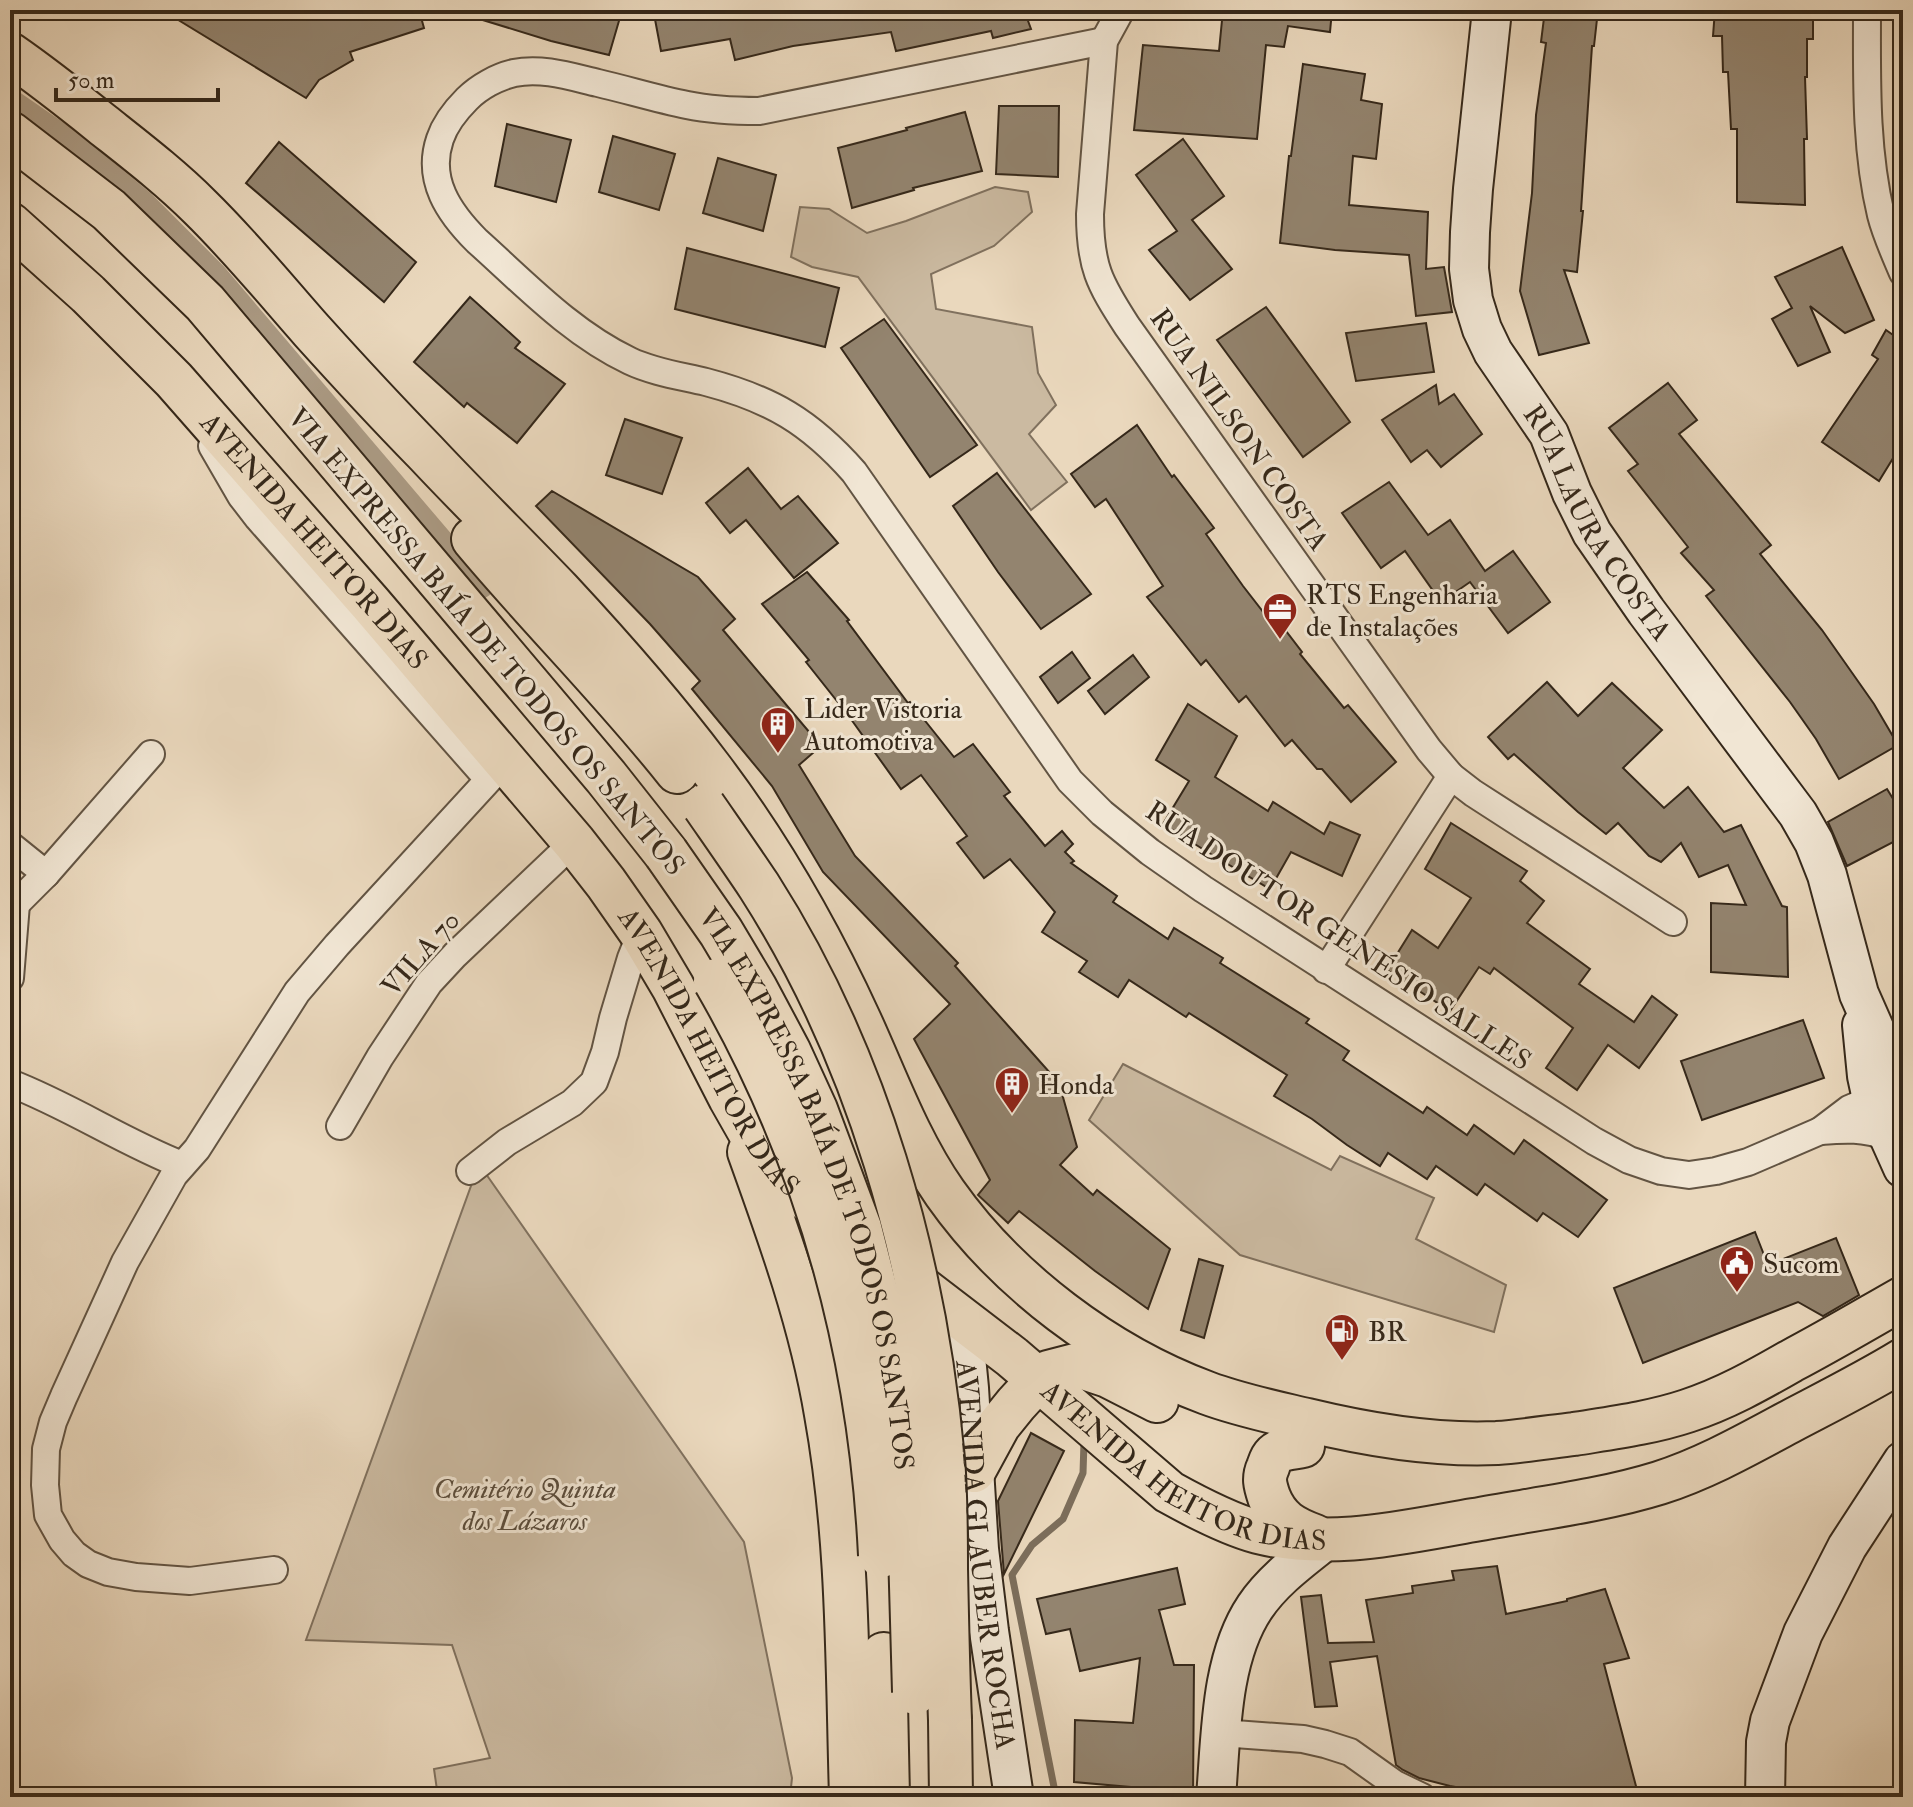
<svg xmlns="http://www.w3.org/2000/svg" width="1913" height="1807" font-family="'IM FELL Double Pica',serif">
	<rect width="100%" height="100%" fill="#ead8bd"/>
	<filter id="stains"><feTurbulence type="fractalNoise" baseFrequency=".0025" numOctaves="4"/><feColorMatrix values="0 0 0 0 .2 0 0 0 0 .09 0 0 0 0 .02 0 0 0 .5 -.17"/></filter>
	<radialGradient id="worn" r=".72"><stop offset=".6" stop-color="#630" stop-opacity="0"/><stop offset="1" stop-color="#630" stop-opacity=".3"/></radialGradient>
	<g fill="#cbbaa1" stroke="#80715e" stroke-width="2">
		<path d="M995 187 1028 192 1032 212 994 246 931 274 936 309 1032 327 1038 373 1056 405 1029 434 1067 482 1031 510 858 277 812 267 791 257 800 207 829 209 867 233 906 221Z"/>
		<path d="M1123 1064 1331 1170 1340 1156 1434 1198 1416 1239 1506 1285 1494 1332 1240 1255 1089 1120Z"/>
		<path d="M479 1164 744 1542 792 1778 790 1797H438L434 1769 490 1758 452 1645 306 1640Z"/>
	</g>
	<g fill="none" stroke-linecap="round" stroke-linejoin="round">
		<path stroke="#7c6e5b" stroke-width="7" d="M1056 1797 1012 1575 1032 1545 1063 1519 1083 1473 1084 1442"/>
		<path stroke="#ac9c86" stroke-width="22" d="M10 99 71 141 144 202 215 273 482 587"/>
	</g>
	<g fill="#93846f" stroke="#35281a" stroke-width="2">
		<path d="M162 10H419L424 28 350 52 353 60 319 80 306 98Z"/>
		<path d="M463 10H606L621 14 609 55 551 41 463 14Z"/>
		<path d="M676 10H1024L1031 29 993 38 991 31 896 51 891 32 793 46 735 60 730 39 661 51 654 14Z"/>
		<path d="M1223 10H1332L1330 32 1288 26 1284 47 1266 45 1257 139 1134 130 1143 45 1219 51Z"/>
		<path d="M1545 10H1598L1594 46H1592L1581 211H1583L1577 272 1564 270 1589 343 1539 355 1520 291 1532 193 1536 115 1546 43 1541 42Z"/>
		<path d="M1715 10H1813V39H1807V77H1805L1807 139H1804L1805 205 1737 202V129H1731L1728 72H1723L1722 36H1713Z"/>
		<path d="M1303 64 1365 74 1361 100 1382 104 1376 159 1353 156 1349 205 1428 212 1426 269 1444 267 1452 312 1416 316 1409 255 1335 250 1280 243 1289 156H1291Z"/>
		<path d="M999 106H1059L1058 177 996 174Z"/>
		<path d="M965 112 982 171 913 188 914 190 852 208 838 148 907 130 906 128Z"/>
		<path d="M507 124 571 140 556 202 495 186Z"/>
		<path d="M613 136 675 154 659 210 599 192Z"/>
		<path d="M1183 139 1224 196 1192 220 1232 269 1190 300 1149 250 1177 231 1136 175Z"/>
		<path d="M279 142 416 262 384 302 246 183Z"/>
		<path d="M718 158 776 175 763 231 703 213Z"/>
		<path d="M1842 247 1874 320 1845 333 1810 306 1830 352 1798 366 1772 319 1792 308 1775 277Z"/>
		<path d="M687 248 839 288 825 347 675 309Z"/>
		<path d="M470 297 520 342 515 348 565 384 517 443 467 403 464 407 414 362Z"/>
		<path d="M1266 307 1350 422 1303 457 1217 340Z"/>
		<path d="M884 319 977 445 930 477 841 348Z"/>
		<path d="M1426 323 1434 372 1356 381 1346 333Z"/>
		<path d="M1886 330 1903 342V442L1879 481 1822 442 1878 359 1872 355Z"/>
		<path d="M1668 383 1697 420 1679 434 1771 545 1760 554 1822 630 1874 704 1898 745 1839 779 1816 739 1790 702 1706 596 1714 590 1681 553 1688 547 1628 471 1638 464 1609 428Z"/>
		<path d="M1436 385 1439 404 1454 394 1482 434 1441 467 1427 450 1411 462 1382 420Z"/>
		<path d="M625 419 682 438 662 494 606 475Z"/>
		<path d="M1137 425 1172 477 1174 475 1214 528 1206 534 1243 586 1271 622 1276 618 1302 652 1300 654 1344 708 1348 705 1396 762 1351 802 1322 769H1317L1292 740 1285 746 1246 696 1239 702 1206 660 1201 665 1147 597 1163 586 1106 499 1095 507 1071 474Z"/>
		<path d="M748 468 781 509 798 496 838 543 794 578 746 520 730 533 706 503Z"/>
		<path d="M997 473 1091 594 1041 629 998 572 953 506Z"/>
		<path d="M1389 482 1428 535 1450 520 1485 571 1513 551 1550 602 1508 633 1470 582 1441 602 1405 551 1381 568 1342 513Z"/>
		<path d="M552 491 698 577 735 619 723 630 821 746 799 765 855 856 958 963 955 966 1059 1083 1077 1147 1060 1165 1093 1195 1097 1190 1170 1249 1148 1309 1095 1271 1019 1211 1008 1223 978 1195 990 1180 914 1039 950 1004 823 872 772 786 692 689 700 681 650 624 536 506Z"/>
		<path d="M807 572 849 620 847 621 908 703 910 702 954 757 973 744 1010 792 1004 796 1045 846 1062 831 1073 844 1065 852 1074 861 1071 863 1117 896 1113 902 1168 939 1174 928 1223 958 1220 963 1309 1019 1306 1023 1349 1051 1343 1060 1423 1113 1427 1107 1467 1135 1474 1125 1514 1154 1524 1140 1607 1200 1578 1237 1543 1213 1537 1221 1485 1184 1477 1195 1436 1166 1427 1179 1388 1153 1380 1166 1347 1145 1312 1119 1274 1096 1287 1075 1189 1013 1186 1017 1129 980 1118 997 1079 972 1087 961 1042 932 1055 912 1010 859 984 878 957 843 967 836 921 775 901 789 848 715 806 662 809 660 762 604Z"/>
		<path d="M1072 652 1090 678 1058 703 1040 677Z"/>
		<path d="M1133 655 1149 677 1105 714 1088 691Z"/>
		<path d="M1547 682 1578 716 1612 683 1662 730 1623 768 1664 808 1688 787 1724 832 1741 825 1782 906 1787 907 1788 977 1711 972V903L1746 905 1728 865 1699 877 1681 843 1661 862 1649 856 1618 823 1606 834 1578 812 1514 754 1508 759 1488 737Z"/>
		<path d="M1188 704 1237 736 1215 777 1268 811 1273 802 1324 834 1330 822 1360 835 1342 876 1291 852 1270 889 1209 853 1163 824 1189 781 1156 760Z"/>
		<path d="M1887 789 1903 815V837L1847 866 1828 822Z"/>
		<path d="M1451 823 1527 871 1520 881 1544 901 1527 923 1590 969 1579 984 1634 1022 1652 996 1677 1015 1639 1068 1608 1045 1577 1090 1546 1068 1573 1028 1494 968 1490 974 1479 967 1450 1011 1387 970 1412 930 1438 948 1471 898 1425 869Z"/>
		<path d="M1803 1020 1824 1078 1702 1120 1681 1061Z"/>
		<path d="M1755 1232 1768 1265 1836 1238 1859 1295 1823 1316 1798 1302 1643 1363 1614 1288Z"/>
		<path d="M1199 1259 1223 1266 1204 1338 1181 1330Z"/>
		<path d="M1031 1433 1064 1451 1004 1574 998 1501Z"/>
		<path d="M1497 1566 1506 1614 1567 1601V1599L1605 1589 1629 1658 1604 1664 1637 1790 1573 1797H1542L1541 1789 1494 1794 1450 1786 1419 1778 1403 1770 1396 1765 1377 1656 1330 1662 1337 1706 1315 1707 1301 1597 1321 1595 1328 1643 1374 1642 1366 1600 1413 1593 1412 1586 1454 1580 1452 1571Z"/>
		<path d="M1177 1568 1185 1604 1159 1610 1174 1665H1194L1193 1797H1129L1130 1787 1074 1782 1075 1720 1133 1723 1140 1658 1080 1671 1070 1629 1046 1634 1037 1599Z"/>
	</g>
	<g fill="none" stroke-linecap="round" stroke-linejoin="round">
		<g stroke="#625443" stroke-width="30">
			<g id="street">
				<path d="M1121 10 1104 41 1090 214C1090 266 1099 283 1127 326L1429 750 1451 776 1473 793 1673 922"/>
				<path d="M1867 10C1867 78 1865 148 1881 215 1886 235 1895 254 1903 273"/>
				<path d="M1104 41 759 111C735 111 711 110 687 105 657 99 628 90 598 83 572 77 542 67 514 73 497 77 479 87 467 99 455 111 445 124 440 139 426 180 449 213 477 241 525 284 571 333 630 361 653 372 681 376 706 382 771 399 810 422 854 472L1070 781 1102 813 1150 852 1203 889 1594 1141 1629 1160 1661 1171 1689 1175 1716 1171 1748 1162 1820 1131 1849 1109 1872 1099 1888 1097"/>
				<path d="M212 446 241 496 258 518 488 779"/>
				<path d="M10 845 46 874"/>
				<path d="M10 907 16 904 46 874 151 754"/>
				<path d="M1326 970 1451 776"/>
				<path d="M10 978 16 904"/>
				<path d="M10 1083C70 1106 123 1142 182 1165"/>
				<path d="M340 1126 380 1057 429 983 455 955 574 842"/>
				<path d="M1820 1131C1847 1129 1862 1128 1889 1137"/>
				<path d="M470 1171 507 1142 572 1103 594 1082 605 1052 613 1018 631 958 641 933"/>
				<path d="M274 1570 190 1581 136 1577 108 1572 88 1564 74 1554 62 1540 48 1515 45 1485 46 1449 53 1422 64 1396 125 1262 174 1175 197 1149 297 992 337 945 506 761"/>
				<path d="M1221 1733 1303 1739 1325 1744 1350 1752 1395 1784 1422 1797"/>
			</g>
		</g>
		<g stroke="#35281a" stroke-width="42">
			<g id="secondary">
				<path id="s1" d="M1492 10 1473 189 1470 232 1469 269 1473 300 1482 329 1493 352 1549 434 1572 493 1592 533 1646 611 1798 814 1814 842 1827 875 1859 994 1886 1055 1903 1085"/>
				<path d="M1862 1025 1867 1076 1872 1099 1903 1168"/>
				<path id="s2" d="M956 1313 966 1357 969 1388 979 1549 989 1631 1014 1797"/>
				<path d="M1216 1797C1221 1737 1220 1659 1255 1607 1273 1580 1301 1560 1326 1540"/>
				<path d="M1765 1797 1766 1742 1770 1721 1803 1633 1847 1547 1903 1461"/>
			</g>
		</g>
		<g stroke="#35281a" stroke-width="46">
			<g id="primary">
				<path d="M10 54C42 76 72 100 102 124 136 151 170 177 200 207 240 246 275 289 312 331 349 372 387 413 426 453 470 500 516 545 560 591 613 648 664 706 710 767 770 846 819 932 860 1021 887 1080 908 1140 945 1193 1007 1281 1107 1356 1207 1393 1239 1405 1273 1412 1307 1420 1369 1435 1433 1446 1497 1443 1523 1441 1549 1437 1574 1434 1611 1428 1651 1423 1687 1411 1724 1399 1758 1380 1791 1361 1829 1341 1866 1319 1903 1298"/>
				<path id="s3" d="M10 224 88 294 174 380 370 603 574 842 606 883 641 933 673 987 730 1098 763 1156 780 1177 828 1217"/>
				<path d="M473 539C539 618 613 691 677 772"/>
				<path d="M749 1152C780 1238 811 1324 826 1414 849 1541 847 1669 851 1797"/>
				<path id="s4" d="M897 1269 1012 1357 1169 1492C1196 1507 1228 1524 1258 1532 1329 1550 1404 1532 1474 1520 1534 1509 1601 1501 1659 1483 1706 1468 1748 1444 1791 1421 1829 1401 1867 1382 1903 1360"/>
				<path d="M1303 1446C1295 1448 1285 1448 1278 1452 1272 1455 1270 1461 1268 1467 1263 1478 1265 1485 1269 1497 1278 1520 1293 1528 1315 1536"/>
				<path d="M974 1471 999 1425 1016 1404 1039 1379 1048 1372 1075 1365 1108 1376 1157 1401"/>
				<path d="M950 1720 951 1797"/>
			</g>
		</g>
		<g stroke="#35281a" stroke-width="48">
			<g id="highway">
				<path d="M10 134 109 210 205 303 606 777 666 853"/>
				<path d="M884 1655 887 1797"/>
			</g>
		</g>
		<use href="#street" stroke="#f1e6d4" stroke-width="26"/>
		<use href="#secondary" stroke="#f1e6d4" stroke-width="38"/>
		<use href="#primary" stroke="#ead8bd" stroke-width="42"/>
		<use href="#highway" stroke="#ead8bd" stroke-width="44"/>
		<g stroke="#35281a" stroke-width="46" stroke-linecap="butt">
			<path id="primary-bridge" d="M704 806C722 832 741 859 759 886 868 1056 925 1259 943 1459 946 1495 946 1532 946 1568 947 1618 948 1669 950 1720"/>
		</g>
		<g stroke="#35281a" stroke-width="48" stroke-linecap="butt">
			<g id="highway-bridge">
				<path id="s5" d="M666 853 721 932 755 989 788 1051 815 1110 859 1228 882 1318 899 1414 910 1515 915 1692"/>
				<path d="M716 981C819 1159 871 1351 881 1555"/>
			</g>
		</g>
		<use href="#primary-bridge" stroke="#ead8bd" stroke-width="42"/>
		<use href="#highway-bridge" stroke="#ead8bd" stroke-width="44"/>
	</g>
	<defs>
		<g id="office-pin" transform="scale(1.8)"><path d="M0 17L-7.5 6A9.5 9.5 0 1 1 7.5 6Z" fill="#8f2418" stroke="#f1e6d4"/><path d="M-6-3h4V-5.5h4V-3h4V5H-6ZM-1-4.5V-3h2v-1.5ZM-6 0V1H6V0Z" fill="#fff"/></g>
		<g id="building-pin" transform="scale(1.8)"><path d="M0 17L-7.5 6A9.5 9.5 0 1 1 7.5 6Z" fill="#8f2418" stroke="#f1e6d4"/><path d="M-4-6H4V6H1V3H-1V6H-4ZM-2.5-4.3h1.7v1.8h-1.7ZM.8-4.3h1.7v1.8H.8ZM-2.5-1h1.7V.8h-1.7ZM.8-1h1.7V.8H.8Z" fill="#fff"/></g>
		<g id="civic-pin" transform="scale(1.8)"><path d="M0 17L-7.5 6A9.5 9.5 0 1 1 7.5 6Z" fill="#8f2418" stroke="#f1e6d4"/><path d="M-.6-6.5H3V-4.5H.6V-3L4-1V1h2V6H-6V1h2V-1L-.6-3ZM-1.2 2.5V6h2.4V2.5Z" fill="#fff"/></g>
		<g id="fuel-pin" transform="scale(1.8)"><path d="M0 17L-7.5 6A9.5 9.5 0 1 1 7.5 6Z" fill="#8f2418" stroke="#f1e6d4"/><path d="M-5.5-6h7V0h2V4h1.3V-2.5L3-4.5l.8-.8L6-3V5H2.5V1h-1V6h-7ZM-4.2-4.7v3.2H.2V-4.7Z" fill="#fff"/></g>
	</defs>
	<g fill-rule="evenodd">
		<use href="#office-pin" x="1280" y="610"/>
		<use href="#building-pin" x="778" y="724"/>
		<use href="#building-pin" x="1012" y="1084"/>
		<use href="#civic-pin" x="1737" y="1263"/>
		<use href="#fuel-pin" x="1342" y="1331"/>
	</g>
	<g text-anchor="middle" stroke-width="6" stroke-linejoin="round" paint-order="stroke">
		<g font-size="28" fill="#35281a" stroke="#f1e6d4">
			<text transform="translate(1240 429) rotate(55)" y="10">RUA NILSON COSTA</text>
			<text dy="10" stroke="none"><textPath href="#s1" startOffset="548">RUA LAURA COSTA</textPath></text>
			<text dy="10" stroke="none"><textPath href="#s3" startOffset="440">AVENIDA HEITOR DIAS</textPath></text>
			<text transform="translate(487 641) rotate(50)" y="10">VIA EXPRESSA BAÍA DE TODOS OS SANTOS</text>
			<text transform="translate(1339 935) rotate(34)" y="10">RUA DOUTOR GENÉSIO SALLES</text>
			<text transform="translate(420 953) rotate(-49)" y="10">VILA 70</text>
			<text dy="10" stroke="none"><textPath href="#s3" startOffset="1088">AVENIDA HEITOR DIAS</textPath></text>
			<text dy="10" stroke="none"><textPath href="#s5" startOffset="370">VIA EXPRESSA BAÍA DE TODOS OS SANTOS</textPath></text>
			<text dy="10" stroke="none"><textPath href="#s4" startOffset="354">AVENIDA HEITOR DIAS</textPath></text>
			<text dy="10" stroke="none"><textPath href="#s2" startOffset="244">AVENIDA GLAUBER ROCHA</textPath></text>
		</g>
		<g font-size="28" fill="#35281a" stroke="#f1e6d4" text-anchor="start">
			<text x="1306" y="604">RTS Engenharia<tspan x="1306" dy="32">de Instalações</tspan></text>
			<text x="804" y="718">Lider Vistoria<tspan x="804" dy="32">Automotiva</tspan></text>
			<text x="1038" y="1094">Honda</text>
			<text x="1763" y="1273">Sucom</text>
			<text x="1368" y="1341">BR</text>
		</g>
		<g font-size="28" font-style="italic" fill="#5a4c3c" stroke="#f1e6d4">
			<text x="525" y="1498">Cemitério Quinta<tspan x="525" dy="32">dos Lázaros</tspan></text>
		</g>
	</g>
	<rect width="1913" height="1807" fill="none" stroke="#ead8bd" stroke-width="40"/>
	<rect x="12" y="12" width="1889" height="1783" fill="none" stroke="#35281a" stroke-width="4"/>
	<rect x="20" y="20" width="1873" height="1767" fill="none" stroke="#35281a" stroke-width="2"/>
	<path d="M56 88v12h162v-12" fill="none" stroke="#35281a" stroke-width="4"/>
	<text x="68" y="88" font-size="24" fill="#35281a" stroke="#f1e6d4" stroke-width="6" paint-order="stroke">50 m</text>
	<rect width="100%" height="100%" filter="url(#stains)"/>
	<rect width="100%" height="100%" fill="url(#worn)"/>
</svg>
